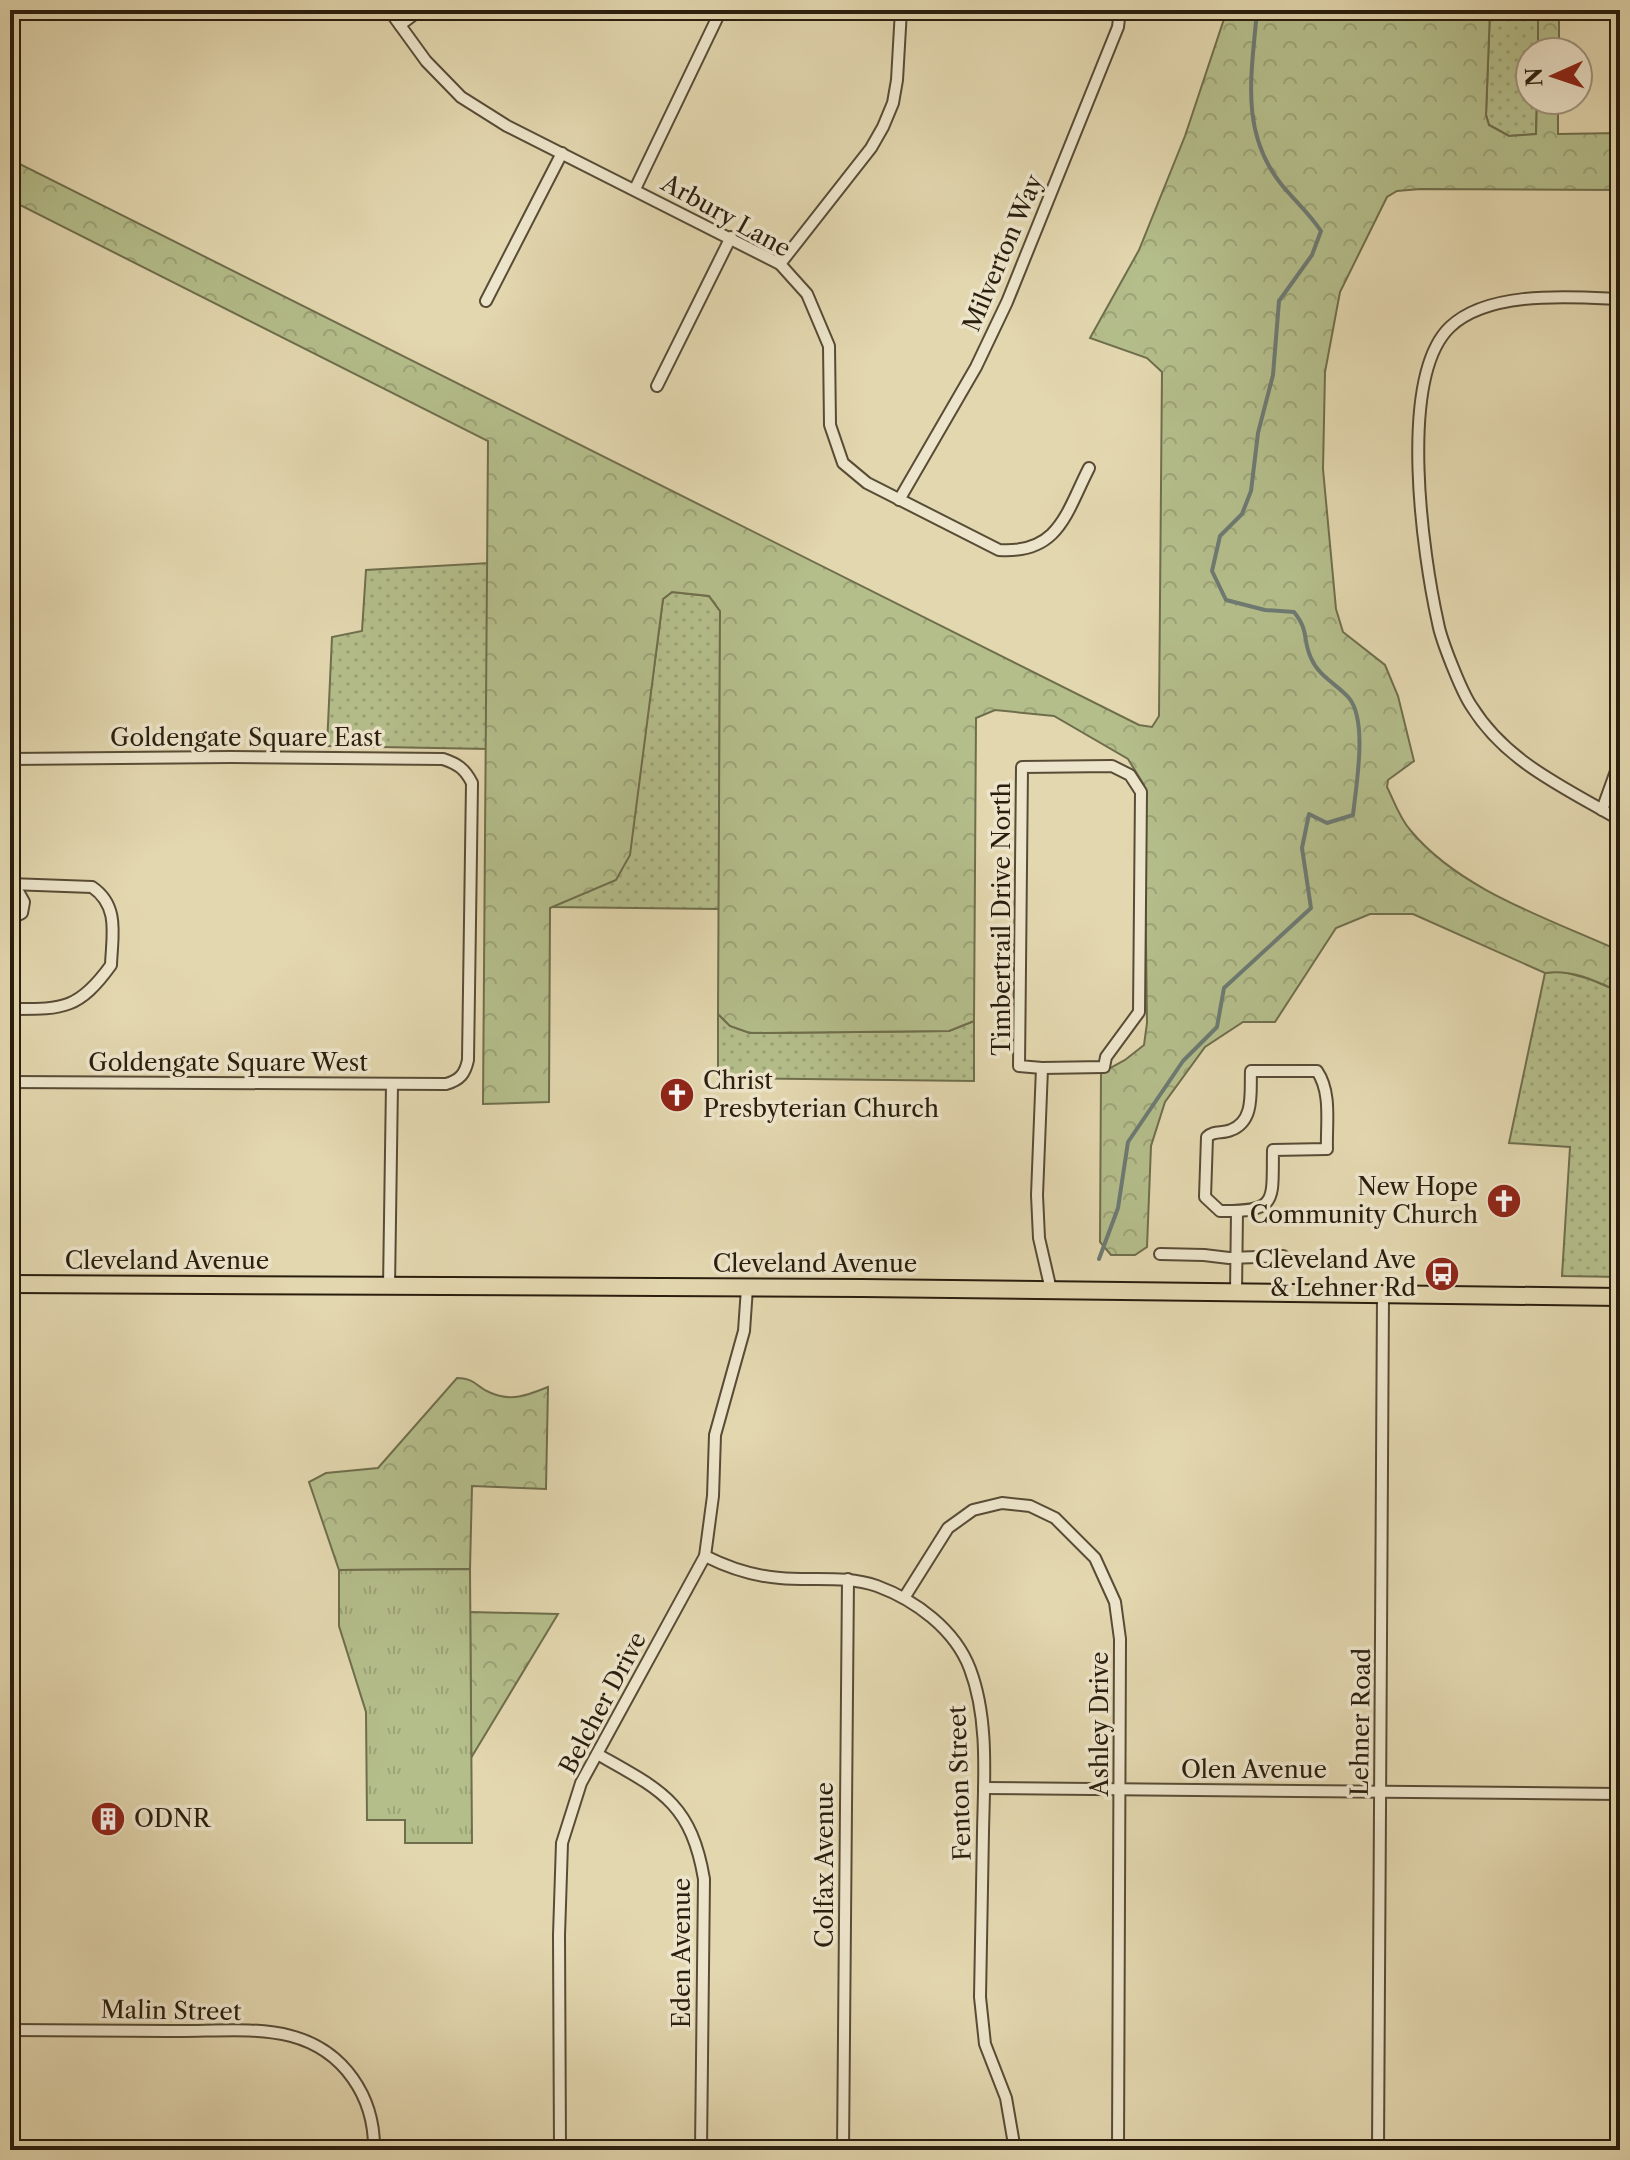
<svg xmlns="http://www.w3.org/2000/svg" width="1630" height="2160" font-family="'Libre Caslon Text',serif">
	<defs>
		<pattern id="grass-dots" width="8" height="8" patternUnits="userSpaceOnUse" patternTransform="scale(2)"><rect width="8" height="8" fill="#b4be8b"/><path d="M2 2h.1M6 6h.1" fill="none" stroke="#9ba377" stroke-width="1.8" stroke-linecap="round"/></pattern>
		<pattern id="forest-crowns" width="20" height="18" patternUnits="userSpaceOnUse" patternTransform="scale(2)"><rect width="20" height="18" fill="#b4be8b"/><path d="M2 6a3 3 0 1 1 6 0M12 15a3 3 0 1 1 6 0" fill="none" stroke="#9ba377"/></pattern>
		<pattern id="park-tufts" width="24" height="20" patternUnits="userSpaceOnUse" patternTransform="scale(2)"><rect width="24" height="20" fill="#b4be8b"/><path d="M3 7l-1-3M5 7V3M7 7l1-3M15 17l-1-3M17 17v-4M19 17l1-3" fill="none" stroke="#9ba377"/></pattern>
	</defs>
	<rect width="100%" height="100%" fill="#e3d7af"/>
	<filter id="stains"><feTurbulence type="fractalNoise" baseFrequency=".0025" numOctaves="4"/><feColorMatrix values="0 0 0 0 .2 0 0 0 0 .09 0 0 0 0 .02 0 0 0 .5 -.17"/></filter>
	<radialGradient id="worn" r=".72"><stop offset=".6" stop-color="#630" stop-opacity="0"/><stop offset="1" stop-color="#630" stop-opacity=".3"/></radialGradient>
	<g fill="url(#grass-dots)" stroke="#6f6e4c" stroke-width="2">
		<path d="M1490 10H1538V52H1530V100H1537L1536 134 1509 136 1489 125 1486 115Z"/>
		<path d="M489 563 488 749 327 746 332 637 362 631 366 570Z"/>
		<path d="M672 592 709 596 720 611 719 909 550 907 615 880 629 855 663 599Z"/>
		<path d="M1560 971 1590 979 1620 992V1277L1562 1276 1570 1147 1509 1143 1545 973Z"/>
		<path d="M718 1014 730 1026 750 1033 949 1031 974 1021V1081L718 1078Z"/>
	</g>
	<g fill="url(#forest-crowns)" stroke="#6f6e4c" stroke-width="2">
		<path d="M1227 10H1490L1486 115 1489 125 1509 136 1536 134 1537 100H1558V134L1620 133V190L1420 189 1397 191 1387 197 1340 292 1325 372 1323 469 1336 609 1343 632 1385 665 1398 696 1414 761 1388 780 1387 787C1394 801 1400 819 1411 831 1461 891 1550 919 1620 951V992C1596 981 1572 969 1545 973L1413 914H1370L1336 928 1275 1022H1243L1205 1047 1165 1102 1151 1146 1147 1247 1135 1255H1111L1100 1242 1101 1073 1125 1060 1144 1045 1147 1023 1144 785 1128 759 1054 716 995 710 976 718 974 1021 949 1031 750 1033 730 1026 718 1014 720 611 709 596 672 592 663 599 630 855 616 880 550 908 549 1102 483 1104 488 441 10 200V159L1139 725 1152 727 1159 716 1162 372 1147 358 1090 338 1139 250 1185 136Z"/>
		<rect x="1538" y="10" width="21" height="42"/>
		<path d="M457 1378C478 1379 475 1387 491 1393 512 1402 528 1395 548 1387L546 1489 472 1486 470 1569 339 1570 309 1482 326 1473 378 1468Z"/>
		<path d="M470 1612 558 1614 471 1758Z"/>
	</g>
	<path fill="url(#park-tufts)" stroke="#6f6e4c" stroke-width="2" d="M470 1569 472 1843H405V1820H367L366 1712 339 1626V1570Z"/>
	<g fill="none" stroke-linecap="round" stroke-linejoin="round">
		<path stroke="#6d7a73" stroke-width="4" d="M1099 1259 1118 1208 1128 1142 1183 1061 1217 1027 1224 988 1311 908 1302 848 1309 814 1327 823 1353 815C1356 786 1368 721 1349 698 1337 684 1319 677 1311 658 1302 639 1310 632 1294 612L1265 610 1226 600 1212 571 1220 536 1242 514 1251 491 1258 433 1273 375 1279 301 1312 255 1321 231C1309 213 1294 200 1281 184 1239 131 1252 72 1257 10"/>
		<g stroke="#584c36" stroke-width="14">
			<g id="minor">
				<path d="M389 10 426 61 461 97 507 126 780 264 807 294 829 346 830 425 843 463 867 483 999 550C1059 554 1066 513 1089 468"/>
				<path d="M400 25 420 10"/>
				<path d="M635 189 721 10"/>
				<path d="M780 264 871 148 883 127 893 103 897 80 901 10"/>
				<path d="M1620 299C1570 297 1489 290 1450 327 1397 378 1423 556 1438 623 1441 640 1462 693 1472 707 1507 763 1566 788 1620 820"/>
				<path d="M486 301 562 153"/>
				<path d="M657 386 731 237"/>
				<path d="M899 500 976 367 1007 302 1118 27 1120 10"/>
				<path d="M10 759 231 757 443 759C458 764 465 769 472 783L468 1060C465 1074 460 1080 446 1084L10 1082"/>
				<path d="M1112 766 1130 775 1141 792 1139 1012 1106 1057 1104 1067 1042 1068 1019 1066 1022 767Z"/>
				<path d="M1602 810 1620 760"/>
				<path d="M10 884 92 887C120 906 112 936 111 965 78 1011 61 1009 10 1009"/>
				<path d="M10 891 19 893 24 902 22 913 10 919"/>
				<path d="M1042 1068 1037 1195 1039 1238 1051 1290"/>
				<path d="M1251 1071H1317C1332 1093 1326 1124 1327 1149L1273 1150C1272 1201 1279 1212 1220 1211L1205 1197 1207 1137C1214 1130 1222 1134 1231 1130 1255 1121 1250 1092 1251 1071Z"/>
				<path d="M1160 1254 1204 1255 1229 1258 1283 1256"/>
				<path d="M389 1287 392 1084"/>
				<path d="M1236 1293 1237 1211"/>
				<path d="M705 1556C729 1568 752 1576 780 1578 812 1581 846 1575 877 1586 915 1600 955 1629 970 1669 989 1719 984 1779 983 1832 982 1887 981 1942 980 1997L985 2044 1006 2098 1015 2150"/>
				<path d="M904 1598 948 1528 973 1510 1002 1503 1030 1506 1055 1518 1095 1558 1115 1602 1120 1639 1118 2150"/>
				<path d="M599 1755C661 1790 691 1803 704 1879L701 2150"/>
				<path d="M984 1788 1620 1794"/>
				<path d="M10 2030C63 2030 116 2031 169 2031 208 2032 253 2026 291 2036 344 2050 375 2097 374 2150"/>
				<path d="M560 2150 559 1935 562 1843 581 1783 705 1556 713 1496 715 1435 744 1331 747 1288"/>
				<path d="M843 2150 848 1579"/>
				<path d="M1378 2150 1383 1295"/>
			</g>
		</g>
		<g stroke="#2a1e0e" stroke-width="20">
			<path id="primary" d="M10 1284 862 1288 1620 1297"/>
		</g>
		<use href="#minor" stroke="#ede5cb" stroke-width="10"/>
		<use href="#primary" stroke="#e3d7af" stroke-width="16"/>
	</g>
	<defs>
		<g id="church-disc" transform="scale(1.8)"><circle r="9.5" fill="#8f2418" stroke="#ede5cb"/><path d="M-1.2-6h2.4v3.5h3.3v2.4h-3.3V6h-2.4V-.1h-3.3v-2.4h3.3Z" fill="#fff"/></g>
		<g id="bus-disc" transform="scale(1.8)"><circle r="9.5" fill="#8f2418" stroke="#ede5cb"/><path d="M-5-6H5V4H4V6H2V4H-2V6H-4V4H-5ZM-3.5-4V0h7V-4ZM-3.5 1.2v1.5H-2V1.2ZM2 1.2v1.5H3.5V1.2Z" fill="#fff"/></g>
		<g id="building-disc" transform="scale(1.8)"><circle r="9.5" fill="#8f2418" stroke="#ede5cb"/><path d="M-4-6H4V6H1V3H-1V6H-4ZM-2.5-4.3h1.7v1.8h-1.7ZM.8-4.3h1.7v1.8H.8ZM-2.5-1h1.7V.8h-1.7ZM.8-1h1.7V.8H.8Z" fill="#fff"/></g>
	</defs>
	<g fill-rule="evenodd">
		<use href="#church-disc" x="677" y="1095"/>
		<use href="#church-disc" x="1504" y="1201"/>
		<use href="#bus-disc" x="1442" y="1274"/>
		<use href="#building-disc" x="108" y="1819"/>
	</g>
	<g text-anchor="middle" stroke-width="7" stroke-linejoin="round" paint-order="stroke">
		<g font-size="24" fill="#2a1e0e" stroke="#ede5cb">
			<text transform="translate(726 216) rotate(29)" y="8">Arbury Lane</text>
			<text transform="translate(1003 253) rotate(-67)" y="8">Milverton Way</text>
			<text x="246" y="746">Goldengate Square East</text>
			<text transform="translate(1002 919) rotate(-90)" y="8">Timbertrail Drive North</text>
			<text x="228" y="1071">Goldengate Square West</text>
			<text x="167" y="1269">Cleveland Avenue</text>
			<text x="815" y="1272">Cleveland Avenue</text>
			<text transform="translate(603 1703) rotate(-62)" y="8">Belcher Drive</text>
			<text transform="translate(1361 1722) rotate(-89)" y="8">Lehner Road</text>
			<text transform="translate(1100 1724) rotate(-90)" y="8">Ashley Drive</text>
			<text x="1254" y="1778">Olen Avenue</text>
			<text transform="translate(960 1783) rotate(-92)" y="8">Fenton Street</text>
			<text transform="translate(825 1865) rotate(-90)" y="8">Colfax Avenue</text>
			<text transform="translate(682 1953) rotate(-90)" y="8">Eden Avenue</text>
			<text transform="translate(171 2011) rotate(1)" y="8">Malin Street</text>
		</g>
		<g font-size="24" fill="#2a1e0e" stroke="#ede5cb" text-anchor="start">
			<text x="703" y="1089">Christ<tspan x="703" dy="28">Presbyterian Church</tspan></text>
			<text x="1478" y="1195" text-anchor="end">New Hope<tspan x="1478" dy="28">Community Church</tspan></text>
			<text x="1416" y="1268" text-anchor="end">Cleveland Ave<tspan x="1416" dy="28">&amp; Lehner Rd</tspan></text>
			<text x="134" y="1827">ODNR</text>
		</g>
	</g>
	<rect width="1630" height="2160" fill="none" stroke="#e3d7af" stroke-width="40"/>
	<rect x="12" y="12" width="1606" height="2136" fill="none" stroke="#2a1e0e" stroke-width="4"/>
	<rect x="20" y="20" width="1590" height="2120" fill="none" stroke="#2a1e0e" stroke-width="2"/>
	<g transform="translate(1554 76) rotate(267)"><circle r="38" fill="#ede5cb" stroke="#9f957f" stroke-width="2"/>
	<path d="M0-6L14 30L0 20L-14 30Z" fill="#8f2418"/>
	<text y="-12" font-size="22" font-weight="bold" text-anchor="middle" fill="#2a1e0e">N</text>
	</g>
	<rect width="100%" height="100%" filter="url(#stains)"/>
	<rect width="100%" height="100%" fill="url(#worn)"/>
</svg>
